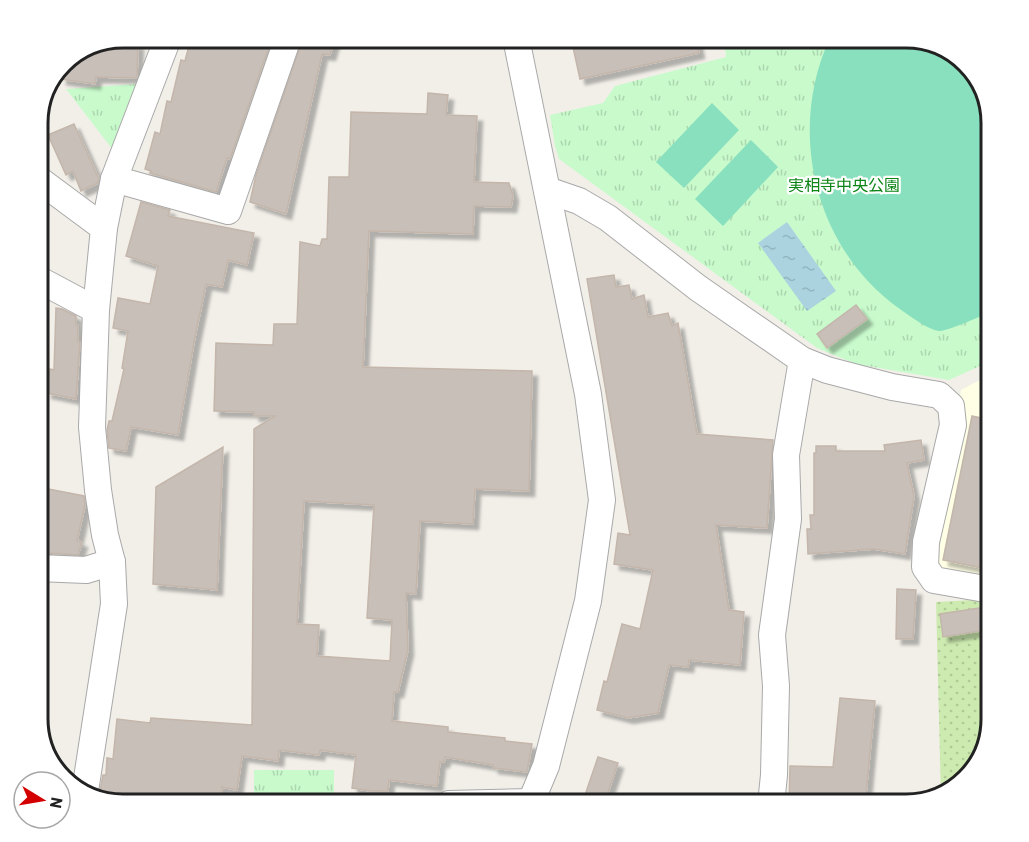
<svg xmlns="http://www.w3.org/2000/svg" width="1029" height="842" font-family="Barlow,'Noto Sans JP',sans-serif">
	<defs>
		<pattern id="grass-dots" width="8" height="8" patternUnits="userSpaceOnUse" patternTransform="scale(1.5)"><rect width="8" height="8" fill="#cdebb0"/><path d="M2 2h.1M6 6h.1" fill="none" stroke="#b0c997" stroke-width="1.8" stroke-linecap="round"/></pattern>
		<pattern id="park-tufts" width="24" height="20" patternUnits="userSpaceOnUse" patternTransform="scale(1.5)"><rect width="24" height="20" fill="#c8facc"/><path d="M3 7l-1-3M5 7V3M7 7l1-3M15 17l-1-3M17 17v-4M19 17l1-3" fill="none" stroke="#acd6af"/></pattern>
		<pattern id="water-ripples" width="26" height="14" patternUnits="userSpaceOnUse" patternTransform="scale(1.5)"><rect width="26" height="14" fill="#aad3df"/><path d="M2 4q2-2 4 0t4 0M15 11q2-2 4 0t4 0" fill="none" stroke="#92b5bf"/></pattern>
		<filter id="shadow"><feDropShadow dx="5.5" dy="5.5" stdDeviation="1.5" flood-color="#0004"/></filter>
	</defs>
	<rect width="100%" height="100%" fill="#f2efe9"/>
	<path fill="#ffffe5" d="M991 374V582L936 574 961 390Z"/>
	<path fill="url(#grass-dots)" d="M991 599V720L971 775 941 797 936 602Z"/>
	<g fill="url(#park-tufts)">
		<path d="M724 38H907L962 58 983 85 991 123V361L949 380 856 364 817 348 559 159 555 146 550 115 603 103 615 86 726 57Z"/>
		<path d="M138 84 113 150 66 89Z"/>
		<rect x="254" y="770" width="80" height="28"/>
	</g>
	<g fill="#88e0be">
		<path d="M830 38H907L962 58 983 85 991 123V312C981 316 950 330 940 331 929 331 906 313 897 307 814 246 787 130 830 38Z"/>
		<path d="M712 103 739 130 684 188 656 162Z"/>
		<path d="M751 140 778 167 723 226 695 199Z"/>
	</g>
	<path fill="url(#water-ripples)" d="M787 222 836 291 807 311 758 243Z"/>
	<g fill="#c7bfb8" stroke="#c4b6ab" stroke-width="1.5" fill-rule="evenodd" filter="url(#shadow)">
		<path d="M191 38H272L230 159 227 158 216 192 150 173 151 171 145 169 155 132 160 134 167 101 171 102 181 60 185 61Z"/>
		<path d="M303 38H335L330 55 322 54 286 214 250 202 256 175Z"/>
		<path d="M571 38H696L699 53 580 79Z"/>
		<path d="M106 44H138L137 78 96 77 95 84 61 79 62 67 66 59Z"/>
		<path d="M428 93 448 95 446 115 477 116 474 182 509 183 513 196 511 207 474 206 473 234 369 231 363 367 532 371 529 491 475 489 473 524 420 521 416 594 406 593 408 650 398 692H394L392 721 448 727V732L505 738V741L532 744 527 772 493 768V765L445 757 444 762H440L437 786 389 780 388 791H371L352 788 356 755 320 750 319 755 279 750 278 761 242 756 237 790 222 787V797L161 794 160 800 125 797 124 804H122L99 796 103 775H106L107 758 113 759 117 719 150 723 151 718 252 725 254 429 275 416H254V412L214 411 216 343 273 345 274 324H297L300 242 320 246 322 239H327L329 177H349L351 112 427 114ZM304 501 374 505 367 618 392 620 390 661 317 656 319 625 297 624Z"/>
		<path d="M74 124 99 179 98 183 81 191 73 171 66 175 48 135Z"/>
		<path d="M141 202 170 210 168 216 254 233 247 265 228 260 222 287 206 284 194 342 178 435 131 427 126 451 109 448 107 430 109 421H112L124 369 122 368 128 331 113 328 118 298 150 304 158 266 126 256Z"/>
		<path d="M614 275 616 287 629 285 632 299 644 295 648 317 668 313 672 326 678 323 697 434 773 440 767 528 716 525 729 610 744 612 740 665 689 660 688 667 669 665 658 713 628 718 597 710 604 681 607 682 622 624 640 629 653 570 614 564 618 533 630 535 587 279Z"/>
		<path d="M856 305 867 319 827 348 817 334Z"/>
		<path d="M56 308 62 309 76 316V325H78V342H80L76 399 46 393 50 369 54 370Z"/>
		<path d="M972 416 992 420V570L943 560Z"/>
		<path d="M921 440 924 460 907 463 914 496 905 554 874 549 808 554 807 529H811L810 515H814V453H816V446H836V451H885L884 445Z"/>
		<path d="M223 447 217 590 153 584 156 487Z"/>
		<path d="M38 487 84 496 85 505 77 541 82 542 78 555 48 553 38 551Z"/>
		<path d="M897 589 916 590 913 639H896Z"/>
		<path d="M992 606V629L943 637 940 614Z"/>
		<path d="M840 698 875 701 865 804H789L790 766 833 767Z"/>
		<path d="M598 757 618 763 604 804H582Z"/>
	</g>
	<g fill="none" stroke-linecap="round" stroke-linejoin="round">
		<g stroke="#a9a9a9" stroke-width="28">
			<g id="minor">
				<path d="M516 38 588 394 602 500 588 601 546 766 530 804"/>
				<path d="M38 179 104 228"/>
				<path d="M114 179 228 211 288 38"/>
				<path d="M547 190 579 201 608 218 698 288 802 360 827 370 892 387 939 395 951 406 953 425 926 542 925 567 934 580 991 590"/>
				<path d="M38 279 96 310"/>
				<path d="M38 568 86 570 112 562"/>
				<path d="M85 791 114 604 112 562 105 535 98 490 92 427 96 310 104 228 114 179 168 38"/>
				<path d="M449 804 531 802"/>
				<path d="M771 804 774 775 776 686 772 635 788 519 786 455 802 360"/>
			</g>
		</g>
		<use href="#minor" stroke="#fff" stroke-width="26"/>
	</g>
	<g text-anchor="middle" stroke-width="4.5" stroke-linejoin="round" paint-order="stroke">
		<g font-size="16" fill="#0c8416" stroke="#fff">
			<text x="844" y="191">実相寺中央公園</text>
		</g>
	</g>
	<path d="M0 0H1029V842H0ZM123 48H906A75 75 0 0 1 981 123V719A75 75 0 0 1 906 794H123A75 75 0 0 1 48 719V123A75 75 0 0 1 123 48Z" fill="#fff" fill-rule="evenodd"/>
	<path fill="none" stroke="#222" stroke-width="3" d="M123 48H906A75 75 0 0 1 981 123V719A75 75 0 0 1 906 794H123A75 75 0 0 1 48 719V123A75 75 0 0 1 123 48Z"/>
	<g transform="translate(42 800) rotate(101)"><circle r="28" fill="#ffffff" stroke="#a7a7a7" stroke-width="1.5"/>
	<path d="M0-4.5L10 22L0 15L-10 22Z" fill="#d40000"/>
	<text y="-9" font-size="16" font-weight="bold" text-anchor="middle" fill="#222222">N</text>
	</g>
</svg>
